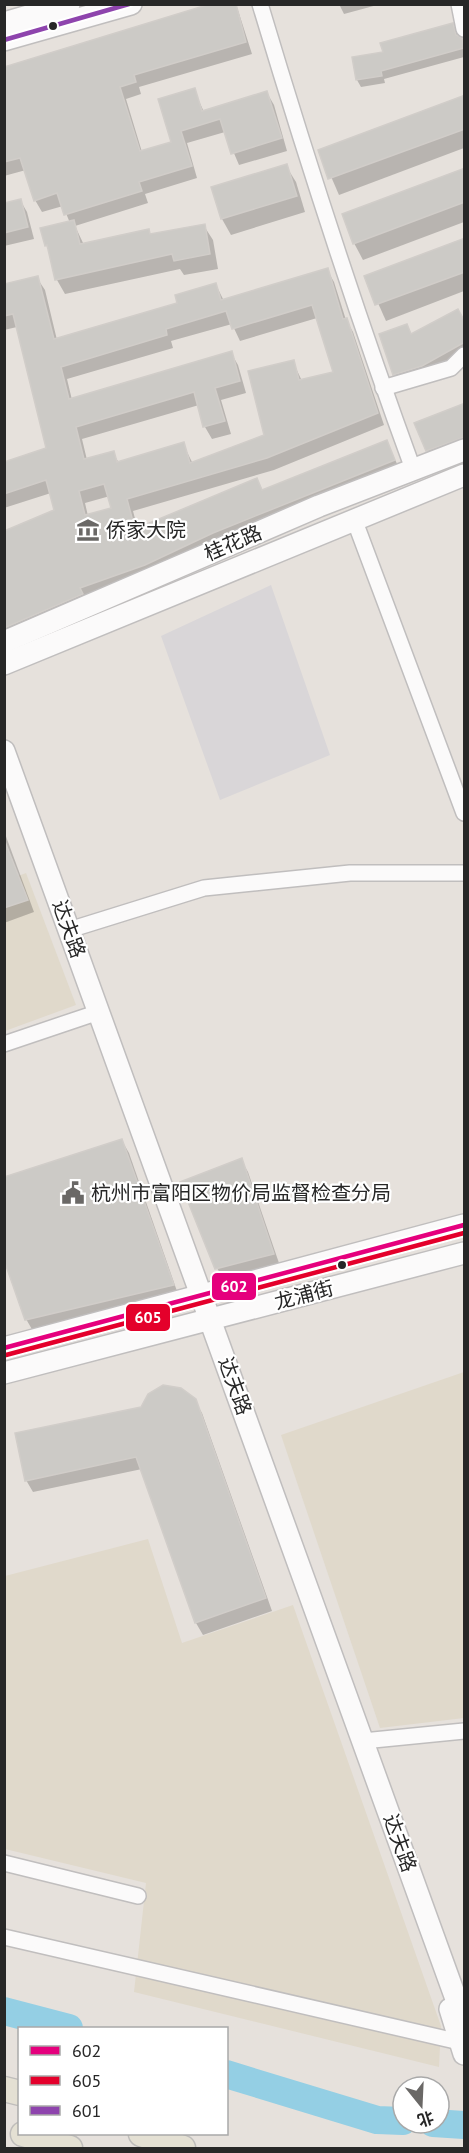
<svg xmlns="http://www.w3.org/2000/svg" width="469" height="2153" font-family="'PT Sans','Noto Sans SC',sans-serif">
	<rect width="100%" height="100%" fill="#e6e1dc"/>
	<path fill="#d9d6d8" d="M271 585 330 755 220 800 161 636Z"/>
	<g fill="#e0d9cb">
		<path d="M26 873 76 1005 5 1031V881Z"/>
		<path d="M464 1372V1718L380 1728 281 1435Z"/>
		<path d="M148 1539 182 1643 293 1605 441 2026 439 2067 134 1992 146 1883 5 1849V1576Z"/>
	</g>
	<g fill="#0003" fill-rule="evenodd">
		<path d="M236 4 252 54 139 87 141 94 126 99 142 152 173 143 194 90 204 112 267 93 274 105 287 151 239 165 225 132 187 143 197 178 145 194 148 203 75 226 84 245 204 226 213 240 218 269 184 275 180 269 65 294 57 280 51 254 46 245 70 223 63 206 42 212 35 200 26 170 4 176V70Z"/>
		<path d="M339 4H381L344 14Z"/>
		<path d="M452 25 464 46V57L384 79 385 83 361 87 357 80 385 53Z"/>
		<path d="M464 97V148L339 195 320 151Z"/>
		<path d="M286 166 296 182 305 212 231 235 222 219 213 188Z"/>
		<path d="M464 170V222L363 260 354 243Z"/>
		<path d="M20 200 27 212 34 239 4 246V205Z"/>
		<path d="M464 240V291L386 321 366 276Z"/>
		<path d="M327 270 334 282 346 320 353 332 384 425 274 470 133 511 138 530 257 480 263 491 386 441 401 472 4 643V532L56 511 51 493 4 508V463L48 449 17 327 4 330V286L37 278 45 290 57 340 179 304 216 285 224 301ZM317 318 335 373 302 381 293 362 265 436 193 464 183 444 119 463 113 453 87 460 82 439 199 405 205 427 212 439 231 434 221 400 246 393 238 365 231 353 72 400 67 379 173 348 171 341 232 324 240 341ZM110 496 113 509 88 516 85 503Z"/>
		<path d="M464 324V354L400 383 395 374 407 326 412 335Z"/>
		<path d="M464 405V450L433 460 427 450Z"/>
		<path d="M4 831 34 912 4 923Z"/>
		<path d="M122 1141 129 1153 179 1297 33 1331 26 1319Z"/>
		<path d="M241 1160 248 1172 280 1266 224 1280 217 1268Z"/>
		<path d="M194 1400 202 1413 272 1611 203 1635 196 1623 142 1469 33 1492 26 1480Z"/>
	</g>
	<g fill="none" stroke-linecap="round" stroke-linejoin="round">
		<g stroke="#94cfe4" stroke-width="28">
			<path d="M4 2011 69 2028"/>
			<path d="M226 2074 377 2120 403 2121"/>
			<path d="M433 2123 464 2125"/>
		</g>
	</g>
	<g fill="#cccac6" stroke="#d1cdc9" stroke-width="1.5" fill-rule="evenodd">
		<path d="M210 4H236L246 42 134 75 136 82 120 87 140 151 171 142 158 99 195 88 202 111 267 91 282 138 231 154 220 119 181 131 192 166 139 182 142 191 64 215 57 193 34 201 20 158 4 162V67Z"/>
		<path d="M453 23 456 35 462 38 464 48 381 71 382 76 356 80 352 57 383 52 380 43Z"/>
		<path d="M465 95V129L328 179 318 150Z"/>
		<path d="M287 164 297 196 221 219 211 187Z"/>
		<path d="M465 168V202L353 244 342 214Z"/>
		<path d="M21 199 28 227 4 233V203Z"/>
		<path d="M74 220 80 244 149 229 150 234 205 224 210 254 174 261 172 254 55 280 47 245 45 246 40 228Z"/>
		<path d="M465 238V272L375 305 364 276Z"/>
		<path d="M328 268 343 319 347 318 378 413 267 458 127 499 135 529 257 478 262 490 387 440 395 460 213 533 145 565 80 588 83 594 4 628V531L54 510 46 480 4 494V462L46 448 13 314 4 316V284L38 276 54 339 177 303 175 295 216 283 221 300ZM312 305 333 372 299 380 294 360 248 371 264 435 190 463 184 442 117 462 114 451 84 459 76 427 194 392 203 427 225 421 215 388 240 381 232 351 69 399 61 367 167 335 166 329 226 311 232 329ZM104 484 111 508 85 515 79 491Z"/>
		<path d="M458 309 465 322V342L422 366 393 375 379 334 407 324 411 334Z"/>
		<path d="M465 403V437L426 451 414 423Z"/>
		<path d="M4 839 28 900 4 908Z"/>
		<path d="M122 1139 174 1285 25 1320 4 1260V1177Z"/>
		<path d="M242 1158 274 1254 215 1269 180 1182Z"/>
		<path d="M163 1385 181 1388 196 1399 266 1598 195 1623 136 1457 25 1481 15 1433 141 1407 148 1394Z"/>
	</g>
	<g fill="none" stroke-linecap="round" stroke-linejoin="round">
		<g stroke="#c0bebe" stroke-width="18">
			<g id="street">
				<path d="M260 4C307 161 357 316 413 469"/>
				<path d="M459 4 464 29"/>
				<path d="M383 388 451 368 464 355"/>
				<path d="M354 519 464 813"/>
				<path d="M69 930 204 888 350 873H464"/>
				<path d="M4 1044 90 1015"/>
				<path d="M363 1741 464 1731"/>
				<path d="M4 1863 138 1896"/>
				<path d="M4 1937 464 2043"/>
			</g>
		</g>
		<g stroke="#c0bebe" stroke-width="24">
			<g id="secondary">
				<path d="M4 23 69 4"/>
				<path d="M4 40 131 4"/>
				<path d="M4 642 319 506 464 450"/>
				<path d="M4 664 464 475"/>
				<path d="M4 751 464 2021"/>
				<path d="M4 1348 464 1225"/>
				<path d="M4 1373 464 1253"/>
				<path d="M450 2009 464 2054"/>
			</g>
		</g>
		<g stroke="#bfbdbb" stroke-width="27">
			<g id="primary">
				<path d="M4 2089 20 2093"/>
				<path d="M23 2134 70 2148"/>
				<path d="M141 2134 183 2148"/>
			</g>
		</g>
		<use href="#street" stroke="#fbfafa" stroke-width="15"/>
		<use href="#secondary" stroke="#fbfafa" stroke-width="21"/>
		<use href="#primary" stroke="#e4e0d3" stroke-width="24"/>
		<g stroke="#fff" stroke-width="9">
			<path id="bus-1" d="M4 1348 464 1225"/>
		</g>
		<g stroke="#fff" stroke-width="9">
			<path id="bus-2" d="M6 1355 464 1233"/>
		</g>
		<g stroke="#fff" stroke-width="9">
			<path id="bus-3" d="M4 40 129 4"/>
		</g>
		<use href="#bus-1" stroke="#e5007d" stroke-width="4.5"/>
		<use href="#bus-2" stroke="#e4002b" stroke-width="4.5"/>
		<use href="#bus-3" stroke="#8e44ad" stroke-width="4.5"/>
	</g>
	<defs>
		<g id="museum-bare" transform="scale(1.8)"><path d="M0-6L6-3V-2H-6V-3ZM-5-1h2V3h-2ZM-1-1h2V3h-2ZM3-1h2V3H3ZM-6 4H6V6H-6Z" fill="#6a6866" stroke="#fff" stroke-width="2.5" paint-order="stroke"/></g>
		<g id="civic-bare" transform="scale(1.8)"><path d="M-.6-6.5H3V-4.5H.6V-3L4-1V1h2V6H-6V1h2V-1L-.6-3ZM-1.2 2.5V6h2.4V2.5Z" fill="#6a6866" stroke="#fff" stroke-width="2.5" paint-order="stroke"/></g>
	</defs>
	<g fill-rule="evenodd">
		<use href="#museum-bare" x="88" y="530"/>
		<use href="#civic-bare" x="73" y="1193"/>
	</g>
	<g fill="#272727" stroke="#fff" stroke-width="2">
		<circle cx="53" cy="26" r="5"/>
		<circle cx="342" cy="1265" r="5"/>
	</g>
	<g text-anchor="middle" stroke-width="4.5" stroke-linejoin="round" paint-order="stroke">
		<g font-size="20" fill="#272727" stroke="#fff" text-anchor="start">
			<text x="106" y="537">侨家大院</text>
			<text x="91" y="1200">杭州市富阳区物价局监督检查分局</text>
		</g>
		<g font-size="20" fill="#272727" stroke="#fff">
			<text transform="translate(233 543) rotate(-23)" y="7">桂花路</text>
			<text transform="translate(69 929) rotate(70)" y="7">达夫路</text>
			<text transform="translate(304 1295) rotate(-15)" y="7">龙浦街</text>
			<text transform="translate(235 1386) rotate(70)" y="7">达夫路</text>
			<text transform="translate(400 1843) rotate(70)" y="7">达夫路</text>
		</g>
	</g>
	<g stroke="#fff" stroke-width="2">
		<rect x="211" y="1272" width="46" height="29" rx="6" fill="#e5007d"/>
		<rect x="125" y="1303" width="46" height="29" rx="6" fill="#e4002b"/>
	</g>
	<g font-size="16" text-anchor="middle" font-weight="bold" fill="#fff">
		<text x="234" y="1292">602</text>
		<text x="148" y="1323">605</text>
	</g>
	<rect width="469" height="2153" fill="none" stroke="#272727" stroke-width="12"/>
	<rect x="18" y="2027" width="210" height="108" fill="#ffffff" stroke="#a9a9a9" stroke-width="1.5"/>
	<rect x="30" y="2046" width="30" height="9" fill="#e5007d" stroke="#a9a9a9" stroke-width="1.5"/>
	<text x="72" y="2057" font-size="18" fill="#272727">602</text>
	<rect x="30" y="2076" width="30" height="9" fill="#e4002b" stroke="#a9a9a9" stroke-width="1.5"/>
	<text x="72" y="2087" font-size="18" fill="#272727">605</text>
	<rect x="30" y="2106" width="30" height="9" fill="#8e44ad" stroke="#a9a9a9" stroke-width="1.5"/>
	<text x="72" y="2117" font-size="18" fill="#272727">601</text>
	<g transform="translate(421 2105) rotate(162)"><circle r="28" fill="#ffffff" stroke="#a9a9a9" stroke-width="1.5"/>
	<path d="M0-4.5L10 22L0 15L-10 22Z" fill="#6a6866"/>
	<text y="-9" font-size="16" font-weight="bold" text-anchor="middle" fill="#272727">北</text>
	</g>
</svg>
